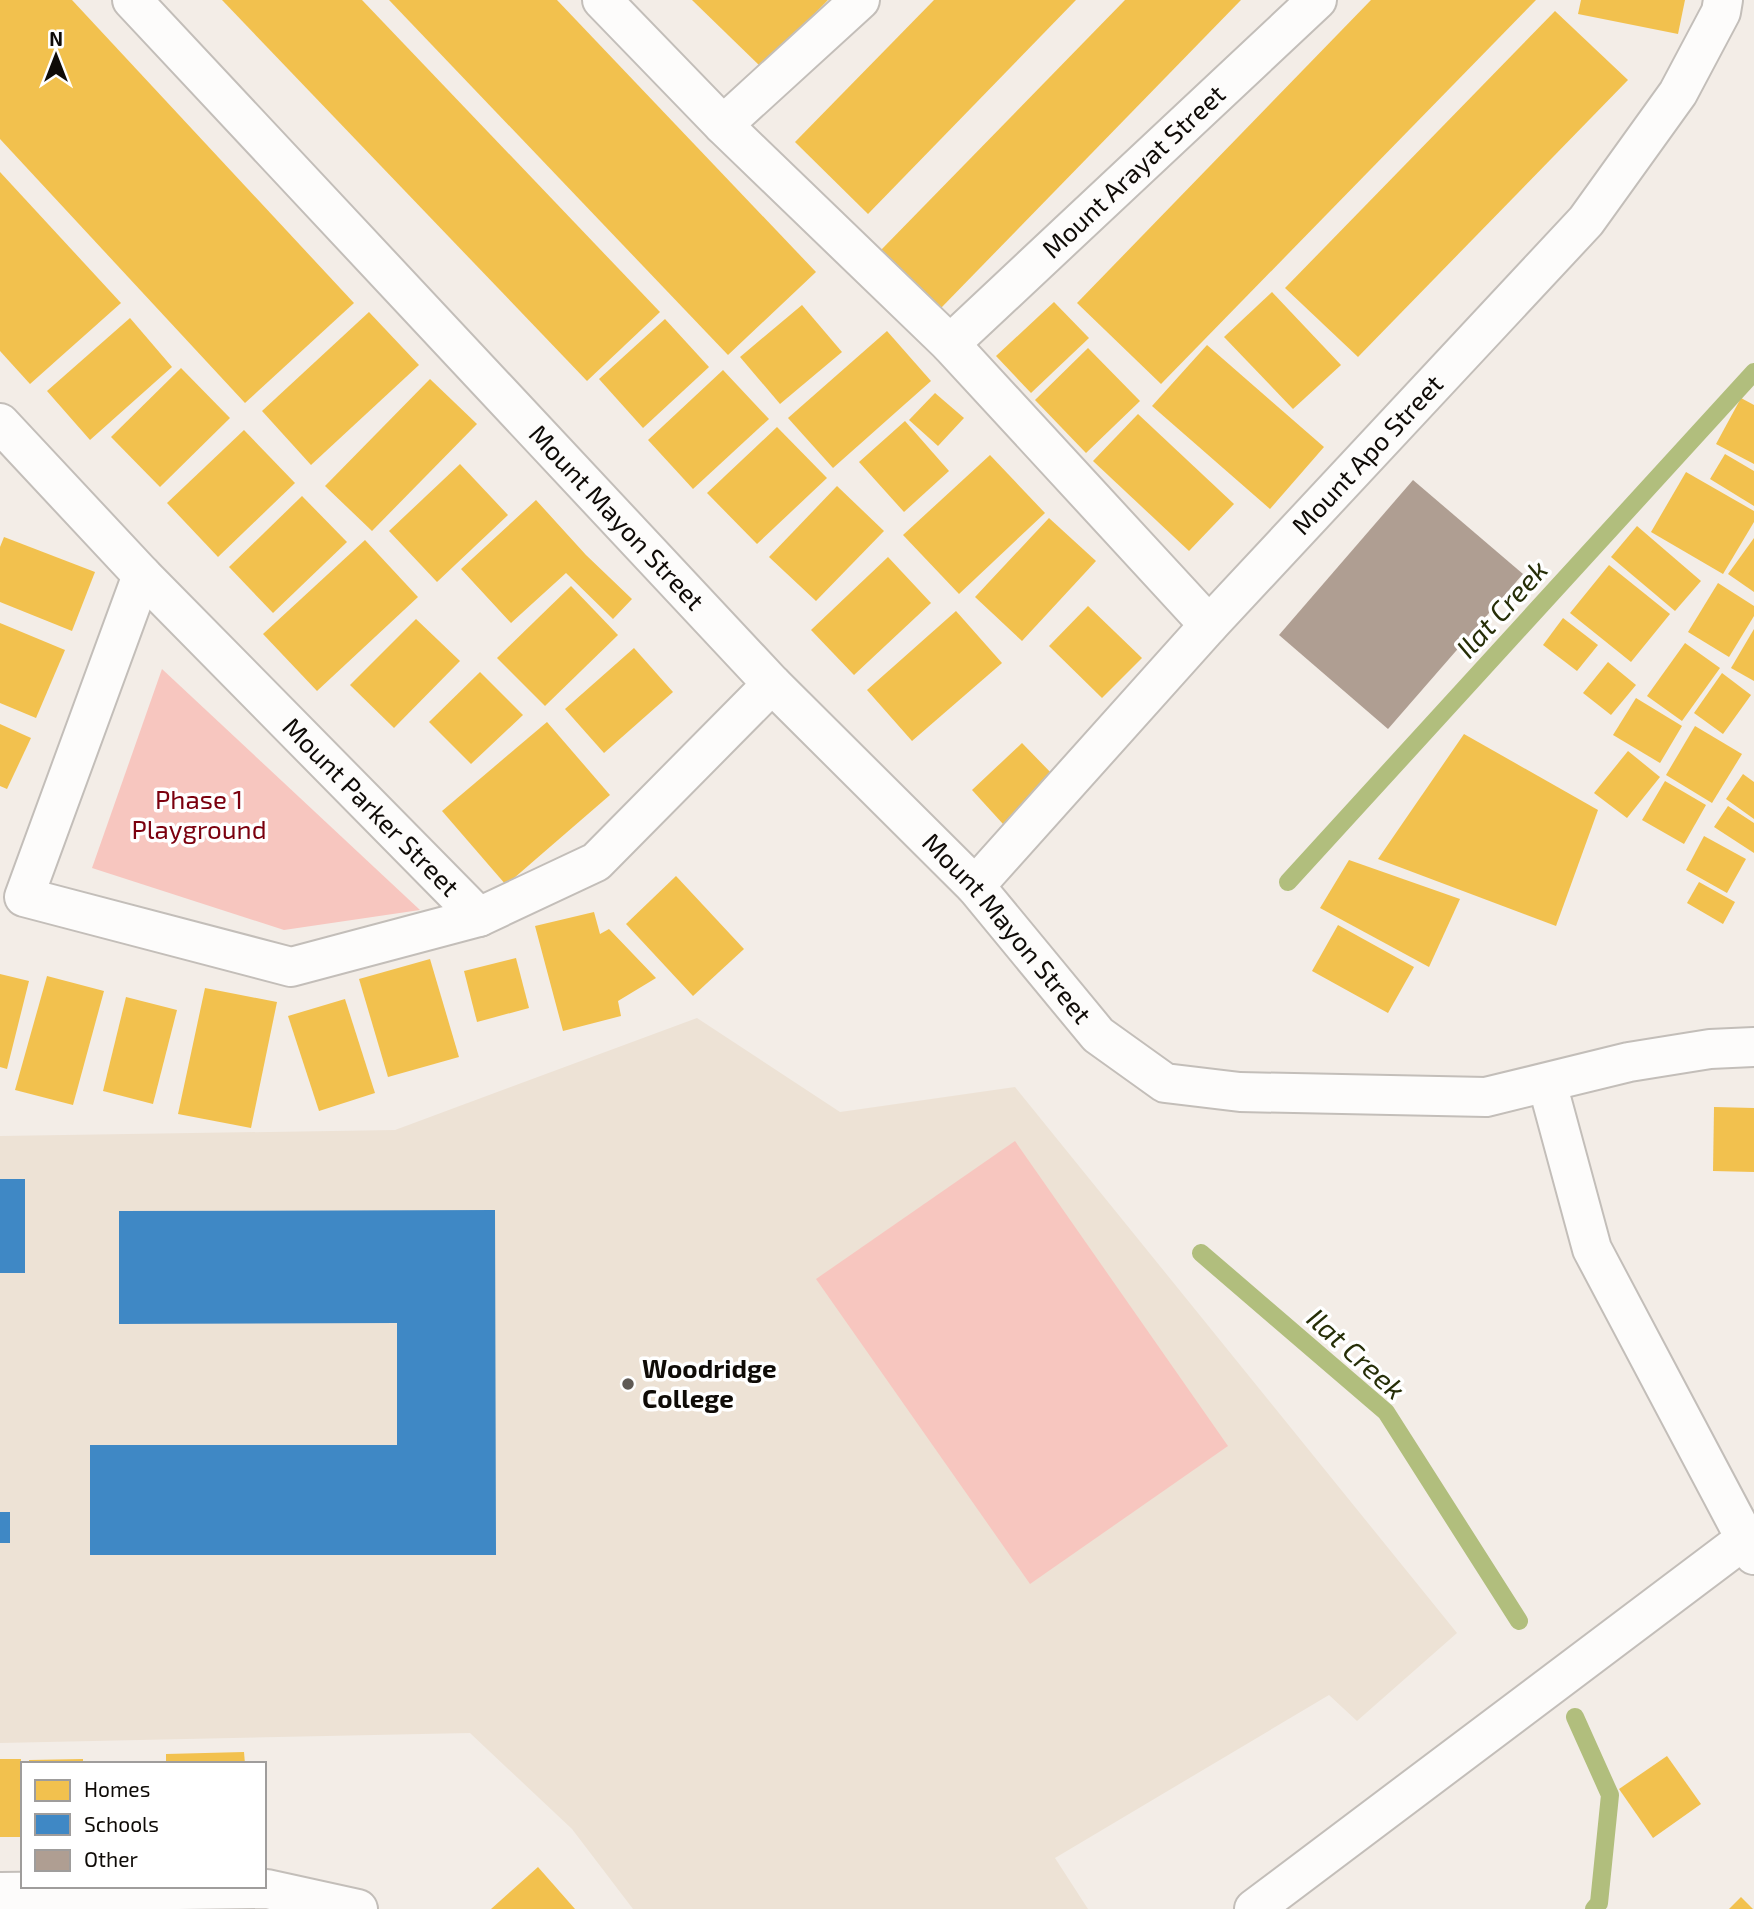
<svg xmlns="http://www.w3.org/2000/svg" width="1754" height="1909" font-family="'Exo 2',sans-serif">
	<rect width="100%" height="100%" fill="#f3ede7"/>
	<path fill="#ede2d5" d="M697 1018 840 1112 1015 1087 1457 1633 1357 1721 1329 1695 1055 1858 1088 1909H633L572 1829 470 1733 0 1743V1136L395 1130Z"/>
	<g fill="#f7c6bf">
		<path d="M162 669 420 910 284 930 92 868Z"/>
		<path d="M1015 1141 1228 1446 1030 1584 816 1279Z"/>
	</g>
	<g fill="#f2c14e">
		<path d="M0 0H72L354 303 245 403 0 139Z"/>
		<path d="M222 0H362L660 312 587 381Z"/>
		<path d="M389 0H557L816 272 728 355Z"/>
		<path d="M692 0H828L762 68Z"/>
		<path d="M934 0H1076L868 214 795 142Z"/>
		<path d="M1125 0H1241L941 308 881 250Z"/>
		<path d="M1371 0H1536L1161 384 1077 303Z"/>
		<path d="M1581 0H1685L1678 34 1578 14Z"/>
		<path d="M1555 11 1628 80 1358 357 1285 288Z"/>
		<path d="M0 172 121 303 30 384 0 351Z"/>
		<path d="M1272 292 1341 365 1293 409 1224 337Z"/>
		<path d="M1054 302 1089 338 1031 393 996 356Z"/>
		<path d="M802 305 842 352 780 404 740 357Z"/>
		<path d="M369 312 419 365 311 465 262 411Z"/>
		<path d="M130 318 172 367 90 440 47 391Z"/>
		<path d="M665 319 709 367 643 428 599 379Z"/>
		<path d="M887 331 931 381 833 468 788 418Z"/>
		<path d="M1207 345 1324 447 1270 509 1152 406Z"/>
		<path d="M1088 348 1140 401 1086 453 1035 400Z"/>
		<path d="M181 368 230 418 160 487 111 437Z"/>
		<path d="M723 370 769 419 693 489 648 440Z"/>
		<path d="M430 379 477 424 372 531 325 486Z"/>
		<path d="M935 393 964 418 938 446 909 420Z"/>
		<path d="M1741 398 1754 405V464L1716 444Z"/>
		<path d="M1138 414 1234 504 1189 551 1093 461Z"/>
		<path d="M905 421 949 471 904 512 859 462Z"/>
		<path d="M777 427 827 478 757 544 707 493Z"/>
		<path d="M244 430 295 483 218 557 167 503Z"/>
		<path d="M1725 454 1754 471V506L1710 479Z"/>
		<path d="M990 455 1045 513 959 594 903 535Z"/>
		<path d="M460 464 508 515 437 582 389 531Z"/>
		<path d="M1686 472 1754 511V522L1723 574 1651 532Z"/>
		<path d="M837 486 884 531 816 601 769 557Z"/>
		<path d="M302 496 347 542 273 613 229 567Z"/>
		<path d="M536 500 586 555 632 599 613 619 566 573 511 623 461 569Z"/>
		<path d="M1049 518 1096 561 1022 641 975 597Z"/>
		<path d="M1637 526 1701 581 1675 611 1611 557Z"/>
		<path d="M4 537 95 572 72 631 0 602V547Z"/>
		<path d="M1754 538V592L1728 574Z"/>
		<path d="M365 540 418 597 317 691 263 634Z"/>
		<path d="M888 557 931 603 854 675 811 630Z"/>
		<path d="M1609 565 1670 614 1631 662 1570 613Z"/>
		<path d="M1718 583 1754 606V616L1729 657 1688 632Z"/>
		<path d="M571 586 618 635 545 706 497 658Z"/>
		<path d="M1088 606 1142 658 1102 698 1049 646Z"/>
		<path d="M956 611 1002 663 912 741 867 690Z"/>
		<path d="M1563 618 1598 645 1577 671 1543 645Z"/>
		<path d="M416 619 460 661 394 728 350 685Z"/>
		<path d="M0 623 65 650 36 718 0 703Z"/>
		<path d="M1754 629V681L1731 668Z"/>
		<path d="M1685 643 1720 668 1682 721 1647 696Z"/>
		<path d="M634 648 673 692 604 753 565 709Z"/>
		<path d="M1608 662 1636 685 1611 715 1583 693Z"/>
		<path d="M480 672 523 715 471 764 429 722Z"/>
		<path d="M1722 673 1751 695 1723 734 1694 713Z"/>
		<path d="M1636 698 1682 726 1660 763 1613 735Z"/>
		<path d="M547 722 610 795 506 885 442 811Z"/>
		<path d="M0 724 31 738 7 789 0 786Z"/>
		<path d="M1695 726 1742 754 1712 803 1666 775Z"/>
		<path d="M1464 734 1598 810 1556 926 1378 859Z"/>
		<path d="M1022 743 1055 777 1003 824 972 790Z"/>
		<path d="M1628 751 1660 777 1627 818 1594 793Z"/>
		<path d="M1743 774 1754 782V819L1726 799Z"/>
		<path d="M1665 781 1706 805 1684 844 1642 820Z"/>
		<path d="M1728 806 1754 823V853L1714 827Z"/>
		<path d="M1704 836 1746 859 1727 893 1686 870Z"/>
		<path d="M1349 860 1460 899 1429 967 1320 908Z"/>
		<path d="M676 876 744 949 693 996 626 924Z"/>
		<path d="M1699 882 1735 902 1723 924 1687 903Z"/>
		<path d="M594 912 600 934 609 929 656 978 618 1001 621 1016 563 1031 535 926Z"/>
		<path d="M1338 925 1414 967 1388 1013 1312 971Z"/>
		<path d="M516 958 529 1008 477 1022 464 971Z"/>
		<path d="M430 959 459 1057 388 1077 359 979Z"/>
		<path d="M0 974 29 981 7 1069 0 1067Z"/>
		<path d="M47 976 104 991 73 1105 15 1090Z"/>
		<path d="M205 988 277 1002 251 1128 178 1114Z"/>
		<path d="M126 997 177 1010 153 1104 103 1091Z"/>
		<path d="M345 999 375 1093 319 1111 288 1016Z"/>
		<path d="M1714 1107 1754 1108V1172L1713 1171Z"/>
		<path d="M244 1752 245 1764H166V1754Z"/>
		<path d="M1667 1756 1701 1804 1653 1838 1619 1789Z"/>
		<path d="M0 1759H21L22 1837H0Z"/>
		<path d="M83 1759V1764H29V1760Z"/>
		<path d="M538 1867 575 1909H491Z"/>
		<path d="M1741 1897 1753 1909H1729Z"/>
	</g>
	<g fill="#3f88c5">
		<rect x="0" y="1179" width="25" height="94"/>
		<path d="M495 1210 496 1555H90V1445H397V1323L119 1324V1211Z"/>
		<rect x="0" y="1512" width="10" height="31"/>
	</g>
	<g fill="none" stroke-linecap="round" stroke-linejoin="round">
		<g stroke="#b1be7d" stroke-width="18">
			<path d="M1288 882 1754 372"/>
			<path d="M1201 1253 1386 1412 1519 1621"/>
			<path d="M1575 1717 1610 1795 1599 1903 1594 1909"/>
		</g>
	</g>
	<path fill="#af9e92" d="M1413 480 1523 574 1388 729 1279 635Z"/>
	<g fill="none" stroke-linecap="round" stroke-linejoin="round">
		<g stroke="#c3beb9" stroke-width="42">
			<g id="minor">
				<path id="s1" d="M132 0 772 684 975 886 1098 1035 1165 1083 1240 1092 1486 1097 1629 1062 1710 1049 1754 1047"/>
				<path d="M602 0 723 125 950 344 1209 625"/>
				<path d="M723 125 860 0"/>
				<path id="s2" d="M950 344 1317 0"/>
				<path id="s3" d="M0 423 142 575 479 917"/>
				<path d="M142 575 24 897 291 967 479 917 596 862 772 684"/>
				<path id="s4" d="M975 886 1209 625 1586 221 1678 93 1721 12 1723 0"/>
				<path d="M1547 1083 1592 1249 1754 1555"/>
				<path d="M0 1892 267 1889 358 1909"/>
				<path d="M1254 1909 1744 1540 1754 1537"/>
			</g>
		</g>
		<use href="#minor" stroke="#fdfcfb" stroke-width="38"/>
	</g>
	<circle fill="#5f5a55" stroke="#fff" stroke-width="2.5" cx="628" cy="1384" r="7"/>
	<g text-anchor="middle" stroke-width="7" stroke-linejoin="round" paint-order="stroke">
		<g font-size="26" fill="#0f0b07" stroke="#fff">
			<text dy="9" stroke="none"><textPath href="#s2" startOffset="252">Mount Arayat Street</textPath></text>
			<text dy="9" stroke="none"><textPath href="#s4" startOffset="583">Mount Apo Street</textPath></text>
			<text dy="9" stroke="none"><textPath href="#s1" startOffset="709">Mount Mayon Street</textPath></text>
			<text dy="9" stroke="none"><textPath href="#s3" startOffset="534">Mount Parker Street</textPath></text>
			<text dy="9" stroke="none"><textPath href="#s1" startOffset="1276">Mount Mayon Street</textPath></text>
		</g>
		<g font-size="26" fill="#7b000e" stroke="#fff">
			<text x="199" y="809">Phase 1<tspan x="199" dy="30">Playground</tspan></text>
		</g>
		<g font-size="26" font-weight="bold" fill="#0f0b07" stroke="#fff" text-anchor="start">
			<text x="642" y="1378">Woodridge<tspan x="642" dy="30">College</tspan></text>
		</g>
		<g font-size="28" font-style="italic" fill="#262e07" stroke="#fff">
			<text transform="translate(1502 609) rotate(-48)" y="10">Ilat Creek</text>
			<text transform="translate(1356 1354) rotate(42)" y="10">Ilat Creek</text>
		</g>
	</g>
	<rect x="21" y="1762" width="245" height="126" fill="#ffffff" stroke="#9f9d9c" stroke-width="2"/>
	<rect x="35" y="1780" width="35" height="21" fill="#f2c14e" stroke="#9f9d9c" stroke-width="2"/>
	<text x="84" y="1797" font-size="21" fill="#0f0b07">Homes</text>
	<rect x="35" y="1814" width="35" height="21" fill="#3f88c5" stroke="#9f9d9c" stroke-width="2"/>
	<text x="84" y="1832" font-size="21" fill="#0f0b07">Schools</text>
	<rect x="35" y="1850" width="35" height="21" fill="#af9e92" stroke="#9f9d9c" stroke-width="2"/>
	<text x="84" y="1867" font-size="21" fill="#0f0b07">Other</text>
	<g transform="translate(56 56)" stroke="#ffffff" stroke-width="5" paint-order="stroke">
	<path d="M0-5L12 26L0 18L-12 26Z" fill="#0f0b07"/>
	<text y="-10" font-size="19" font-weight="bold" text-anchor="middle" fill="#0f0b07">N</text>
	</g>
</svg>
